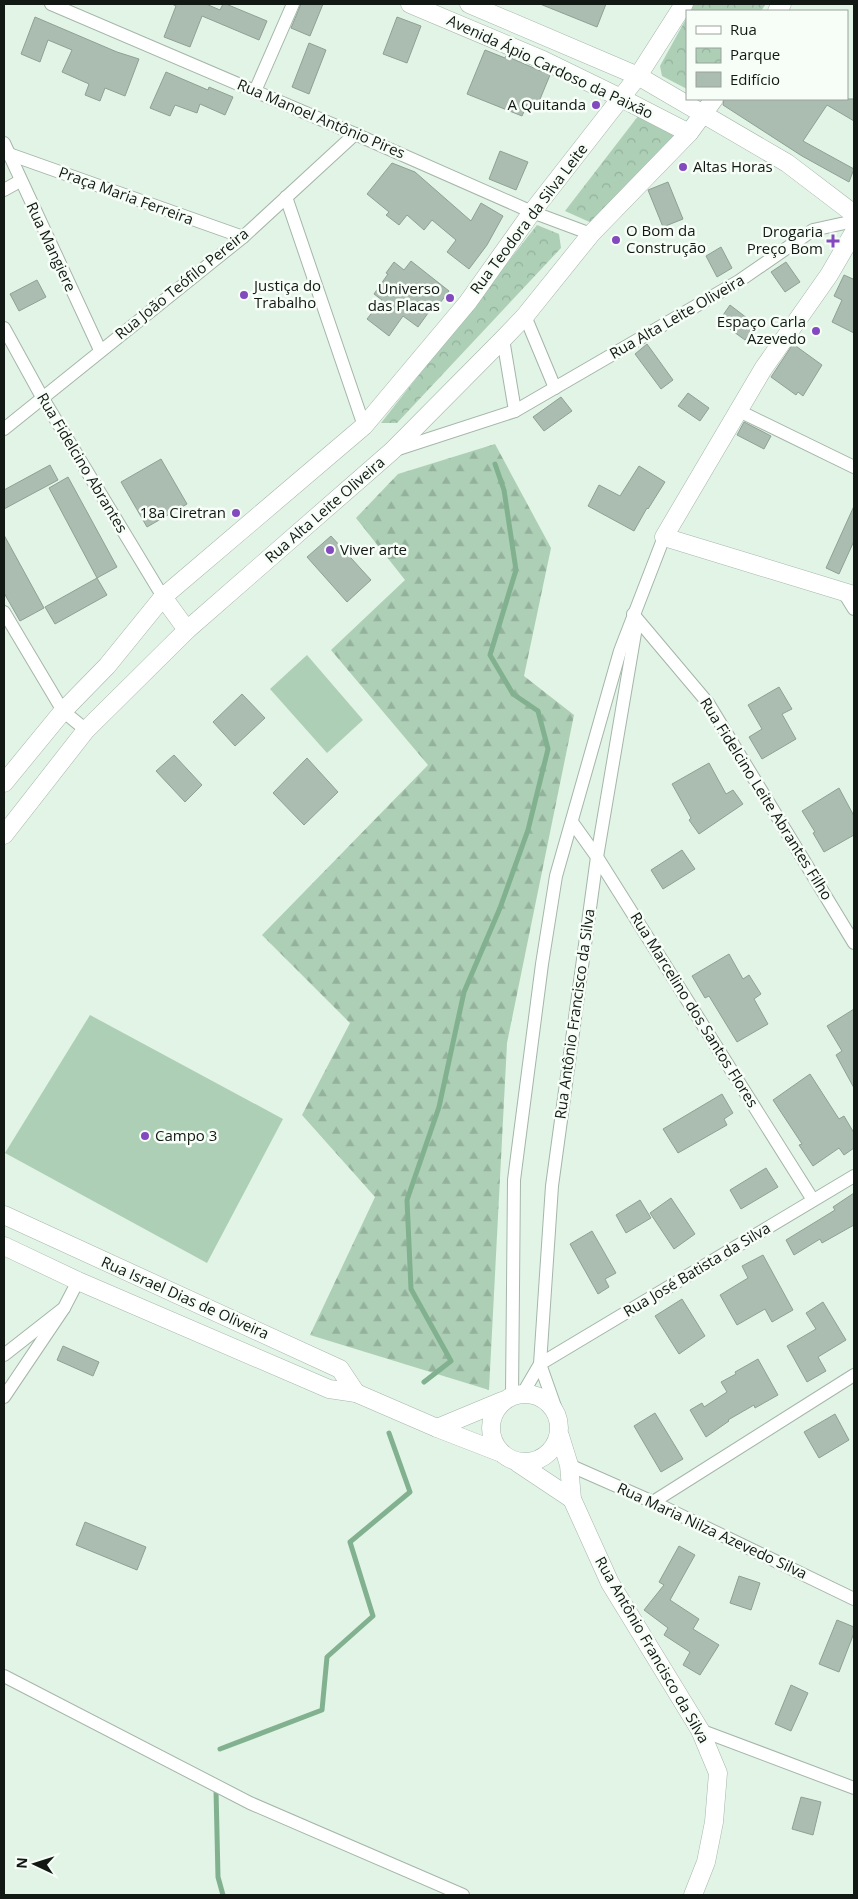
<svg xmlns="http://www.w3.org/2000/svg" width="858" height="1899" font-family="'Open Sans',sans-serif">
	<defs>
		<pattern id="forest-firs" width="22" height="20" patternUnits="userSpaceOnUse" patternTransform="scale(1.25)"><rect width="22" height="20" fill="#adcfb6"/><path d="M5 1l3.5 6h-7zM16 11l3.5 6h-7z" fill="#94b19c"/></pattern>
		<pattern id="park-crowns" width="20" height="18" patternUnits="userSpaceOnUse" patternTransform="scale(1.25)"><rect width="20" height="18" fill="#adcfb6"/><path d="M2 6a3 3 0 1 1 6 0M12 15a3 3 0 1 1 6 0" fill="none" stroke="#94b19c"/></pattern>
	</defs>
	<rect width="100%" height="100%" fill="#e1f4e6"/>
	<g fill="#adcfb6">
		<path d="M307 655 363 720 327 753 270 689Z"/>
		<path d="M90 1015 283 1119 207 1263 5 1153Z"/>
	</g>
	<path fill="url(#forest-firs)" d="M495 444 551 548 524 676 574 715 507 1043 489 1390 310 1335 375 1197 302 1115 350 1023 262 935 428 765 331 650 405 580 356 518 398 474Z"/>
	<g fill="url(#park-crowns)">
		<path d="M694 4H766L761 11H690Z"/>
		<path d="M687 17V89L662 76 660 66Z"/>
		<path d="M642 111 685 133 594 224 565 211Z"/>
		<path d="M537 225 559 234 561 248 397 423H381Z"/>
	</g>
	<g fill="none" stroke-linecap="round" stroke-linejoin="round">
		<g stroke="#82b190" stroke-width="5">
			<path d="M424 1382 451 1361 411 1289 407 1200 439 1107 464 992 500 908 528 830 548 749 538 711 513 694 490 655 516 570 504 490 495 464"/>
			<path d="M220 1749 322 1710 327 1657 373 1616 350 1542 410 1492 389 1433"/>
			<path d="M216 1790 218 1877 223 1895"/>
		</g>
	</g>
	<g fill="#abbdb0" stroke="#8fa194">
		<path d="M172 4H206L220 10 223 4H226L267 21 259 40 202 16 190 47 164 37 176 6Z"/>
		<path d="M301 4H323L310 36 291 28Z"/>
		<path d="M540 4H606L597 27Z"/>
		<path d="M35 17 117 52 139 59 125 96 105 88 100 101 85 95 89 84 62 72 72 50 48 40 40 62 21 54Z"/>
		<path d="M397 17 421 26 407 63 383 54Z"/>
		<path d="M309 43 326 50 309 94 292 87Z"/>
		<path d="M485 50 505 58 506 56 550 75 538 104 529 100 522 116 467 94Z"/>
		<path d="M166 72 208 90 209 87 233 97 225 115 200 104 197 113 175 105 170 116 150 108Z"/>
		<path d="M724 99H854V121L827 105 803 141 854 169 849 182 802 156 723 105Z"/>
		<path d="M500 151 528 162 516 190 489 179Z"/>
		<path d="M392 163 415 172 471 221 481 203 503 216 487 245 469 269 447 252 456 240 432 220 424 230 407 215 399 225 386 215 389 212 367 194Z"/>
		<path d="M668 182 683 219 663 227 648 190Z"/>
		<path d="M721 247 732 268 717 277 706 256Z"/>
		<path d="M411 261 449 291 434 311 431 309 418 327 403 316 389 336 367 319 382 300 374 294 388 274 386 273 394 262 404 270Z"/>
		<path d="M786 262 800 282 785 292 771 272Z"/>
		<path d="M844 275 853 279 854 276V333L832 322 842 300 834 296Z"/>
		<path d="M37 280 46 297 19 311 10 294Z"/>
		<path d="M730 305 756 325 745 340 719 321Z"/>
		<path d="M647 344 673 380 661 389 635 354Z"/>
		<path d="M793 344 822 365 803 396 798 392 796 395 771 377Z"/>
		<path d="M688 393 709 408 700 421 678 406Z"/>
		<path d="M561 397 572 411 544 431 533 417Z"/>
		<path d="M744 422 771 436 764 449 737 435Z"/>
		<path d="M161 459 187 504 147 527 121 482Z"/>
		<path d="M50 465 58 480 4 509V490Z"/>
		<path d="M639 466 665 482 648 509 647 508 634 531 588 506 599 485 620 496Z"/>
		<path d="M68 477 117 567 97 578 107 595 55 624 45 607 97 578 49 488Z"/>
		<path d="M854 506V541L839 574 826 568Z"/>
		<path d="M4 535 44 608 20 621 4 593Z"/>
		<path d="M331 536 371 580 347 602 307 557Z"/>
		<path d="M779 687 792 709 782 714 796 739 762 759 749 737 762 729 748 705Z"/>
		<path d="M242 694 265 718 235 746 213 722Z"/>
		<path d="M174 755 202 785 185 802 156 771Z"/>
		<path d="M307 758 338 792 304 825 273 793Z"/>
		<path d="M709 763 726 794 733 790 743 804 699 834 689 820 691 818 672 784Z"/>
		<path d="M839 788 854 816V835L824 852 813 833 815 832 802 811Z"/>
		<path d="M682 850 695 869 663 889 651 870Z"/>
		<path d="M729 954 743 979 749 975 761 994 754 999 768 1024 737 1042 709 996 705 998 692 976Z"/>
		<path d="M854 1009V1088L836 1055 842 1051 827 1026Z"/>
		<path d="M810 1074 839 1119 844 1116 854 1133V1148L844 1155 839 1148 813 1166 799 1145 802 1144 773 1100Z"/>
		<path d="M722 1094 733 1113 724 1119 727 1125 678 1153 663 1129Z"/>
		<path d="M766 1168 778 1187 741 1209 730 1190Z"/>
		<path d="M854 1193V1225L822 1243 820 1239 794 1255 786 1240 835 1210 833 1207Z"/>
		<path d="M671 1198 695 1234 674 1249 650 1213Z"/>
		<path d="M640 1200 651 1218 626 1233 616 1215Z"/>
		<path d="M592 1231 616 1273 605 1279 609 1287 598 1294 570 1244Z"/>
		<path d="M763 1255 793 1310 772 1322 765 1309 737 1325 720 1295 748 1278 742 1266Z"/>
		<path d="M682 1299 705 1336 679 1354 655 1316Z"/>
		<path d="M823 1302 846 1340 818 1357 826 1371 807 1382 787 1346 816 1329 806 1313Z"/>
		<path d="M63 1346 99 1362 93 1376 57 1360Z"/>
		<path d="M758 1359 778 1395 755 1408 754 1405 728 1420 729 1421 706 1437 690 1410 702 1403 704 1407 727 1392 721 1382 736 1374 735 1372Z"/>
		<path d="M655 1413 683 1459 661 1472 634 1426Z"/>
		<path d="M835 1414 849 1440 819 1458 804 1432Z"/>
		<path d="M85 1522 146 1547 137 1570 76 1545Z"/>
		<path d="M679 1546 695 1555 670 1600 699 1619 693 1629 719 1645 700 1675 683 1665 690 1652 664 1635 668 1628 644 1610 664 1585 659 1582Z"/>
		<path d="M739 1576 760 1583 751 1610 730 1603Z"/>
		<path d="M837 1620 854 1627V1633L839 1672 819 1664Z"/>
		<path d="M791 1685 808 1693 791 1731 775 1724Z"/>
		<path d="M801 1797 821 1802 813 1835 792 1829Z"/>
	</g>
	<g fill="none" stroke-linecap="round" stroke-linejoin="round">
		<g stroke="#a4b6a9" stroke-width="14">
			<g id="street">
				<path d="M51 4 355 134 532 212 591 234"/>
				<path d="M255 91 293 4"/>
				<path d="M4 143 100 350"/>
				<path d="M9 154 243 237"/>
				<path d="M4 190 20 181"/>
				<path d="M286 197 364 426"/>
				<path d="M525 316 555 388"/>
				<path d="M4 328 42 397 163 597"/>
				<path d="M503 339 515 411"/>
				<path d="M739 411 854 467"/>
				<path d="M4 429 243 237 355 134"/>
				<path d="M395 450 515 411 739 281 813 230 854 221"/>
				<path d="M844 593 854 609"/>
				<path d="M4 612 63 711 86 730"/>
				<path d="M633 614 708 703 854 943"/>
				<path d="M572 822 597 857 813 1200"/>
				<path d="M4 1355 64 1308 78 1281"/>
				<path d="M523 1393 540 1364 854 1176"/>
				<path d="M512 1395 514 1180 542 964 556 876 620 651 664 537"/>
				<path d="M4 1397 64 1308"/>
				<path d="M558 1415 540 1364 552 1186 597 857 635 633 634 624"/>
				<path d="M569 1465 653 1502 854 1599"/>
				<path d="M653 1502 854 1375"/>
				<path d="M4 1676 250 1803 463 1895"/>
				<path d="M700 1730 854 1788"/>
			</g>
		</g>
		<g stroke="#a4b6a9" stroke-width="19">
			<g id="secondary">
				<path d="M410 4 543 60 621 98 689 133"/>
				<path d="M469 4 638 76 787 163 854 214"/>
				<path d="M777 11 782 4"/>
				<path d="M854 232 829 275 763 369 664 537 854 595"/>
				<path d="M163 597 187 630"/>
				<path d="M4 783 63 711 107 666 163 597 364 426 468 302 532 212 638 76 684 4"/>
				<path d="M4 835 86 730 187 630 392 451 503 339 525 316 591 234 689 133 714 99"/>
				<path d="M4 1215 340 1369 356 1393"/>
				<path d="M4 1246 78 1281 329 1389 356 1393 437 1428 499 1452"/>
				<circle cx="525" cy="1428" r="34"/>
				<path d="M437 1428 502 1401"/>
				<path d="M560 1436 569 1465 572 1499 610 1583 700 1730 718 1773 714 1822 706 1862 693 1895"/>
				<path d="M518 1463 572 1499"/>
			</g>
		</g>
		<use href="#street" stroke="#fff" stroke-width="12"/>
		<use href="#secondary" stroke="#fff" stroke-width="18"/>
	</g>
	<g fill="#8349bf" stroke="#f7fef8" stroke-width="2">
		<circle cx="596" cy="105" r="5"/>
		<circle cx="683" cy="167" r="5"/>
		<circle cx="616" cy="240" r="5"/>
		<path d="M830.5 233.5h5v5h5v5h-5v5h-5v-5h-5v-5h5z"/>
		<circle cx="244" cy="295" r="5"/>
		<circle cx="450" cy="298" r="5"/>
		<circle cx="816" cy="331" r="5"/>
		<circle cx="236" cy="513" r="5"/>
		<circle cx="330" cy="550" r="5"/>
		<circle cx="145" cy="1136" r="5"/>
	</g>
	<g text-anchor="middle" stroke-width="5" stroke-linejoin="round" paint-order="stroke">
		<g font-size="15" fill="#121813" stroke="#f7fef8">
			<text transform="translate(550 67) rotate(25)" y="5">Avenida Ápio Cardoso da Paixão</text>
			<text transform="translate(321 119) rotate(23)" y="5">Rua Manoel Antônio Pires</text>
			<text transform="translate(126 196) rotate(20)" y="5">Praça Maria Ferreira</text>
			<text transform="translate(529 219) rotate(-53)" y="5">Rua Teodora da Silva Leite</text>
			<text transform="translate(51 247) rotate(65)" y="5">Rua Mangiere</text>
			<text transform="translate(182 284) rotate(-39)" y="5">Rua João Teófilo Pereira</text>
			<text transform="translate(677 317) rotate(-30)" y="5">Rua Alta Leite Oliveira</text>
			<text transform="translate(82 463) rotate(59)" y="5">Rua Fidelcino Abrantes</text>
			<text transform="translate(325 510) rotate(-41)" y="5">Rua Alta Leite Oliveira</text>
			<text transform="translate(766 799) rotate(58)" y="5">Rua Fidelcino Leite Abrantes Filho</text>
			<text transform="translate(694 1010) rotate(58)" y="5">Rua Marcelino dos Santos Flores</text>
			<text transform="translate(575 1014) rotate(-82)" y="5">Rua Antônio Francisco da Silva</text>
			<text transform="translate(697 1270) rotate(-31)" y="5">Rua José Batista da Silva</text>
			<text transform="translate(185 1298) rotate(24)" y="5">Rua Israel Dias de Oliveira</text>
			<text transform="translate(712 1531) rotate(25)" y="5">Rua Maria Nilza Azevedo Silva</text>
			<text transform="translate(652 1650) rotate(60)" y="5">Rua Antônio Francisco da Silva</text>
		</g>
		<g font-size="15" fill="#121813" stroke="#f7fef8" text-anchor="end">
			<text x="586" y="110">A Quitanda</text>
			<text x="693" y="172" text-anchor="start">Altas Horas</text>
			<text x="626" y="236" text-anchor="start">O Bom da<tspan x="626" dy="17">Construção</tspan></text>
			<text x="823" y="237">Drogaria<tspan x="823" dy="17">Preço Bom</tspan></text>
			<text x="254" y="291" text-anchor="start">Justiça do<tspan x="254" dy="17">Trabalho</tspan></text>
			<text x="440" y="294">Universo<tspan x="440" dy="17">das Placas</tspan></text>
			<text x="806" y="327">Espaço Carla<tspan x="806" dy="17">Azevedo</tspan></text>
			<text x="226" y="518">18a Ciretran</text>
			<text x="340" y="555" text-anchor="start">Viver arte</text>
			<text x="155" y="1141" text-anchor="start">Campo 3</text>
		</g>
	</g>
	<rect width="858" height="1899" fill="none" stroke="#121813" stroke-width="10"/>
	<rect x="686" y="10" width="162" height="90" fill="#f7fef8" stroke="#9ba29c"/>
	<rect x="696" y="26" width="25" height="8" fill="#ffffff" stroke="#9ba29c"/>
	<text x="730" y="35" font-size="15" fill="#121813">Rua</text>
	<rect x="696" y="48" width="25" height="15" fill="url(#park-crowns)" stroke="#9ba29c"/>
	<text x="730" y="60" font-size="15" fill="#121813">Parque</text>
	<rect x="696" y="72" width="25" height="15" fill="#abbdb0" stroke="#9ba29c"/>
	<text x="730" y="85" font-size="15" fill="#121813">Edifício</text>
	<g transform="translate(35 1864) rotate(274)" stroke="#f7fef8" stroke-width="4" paint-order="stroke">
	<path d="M0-4L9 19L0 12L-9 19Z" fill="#121813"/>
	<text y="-8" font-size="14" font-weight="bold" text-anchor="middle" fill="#121813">N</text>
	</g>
</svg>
